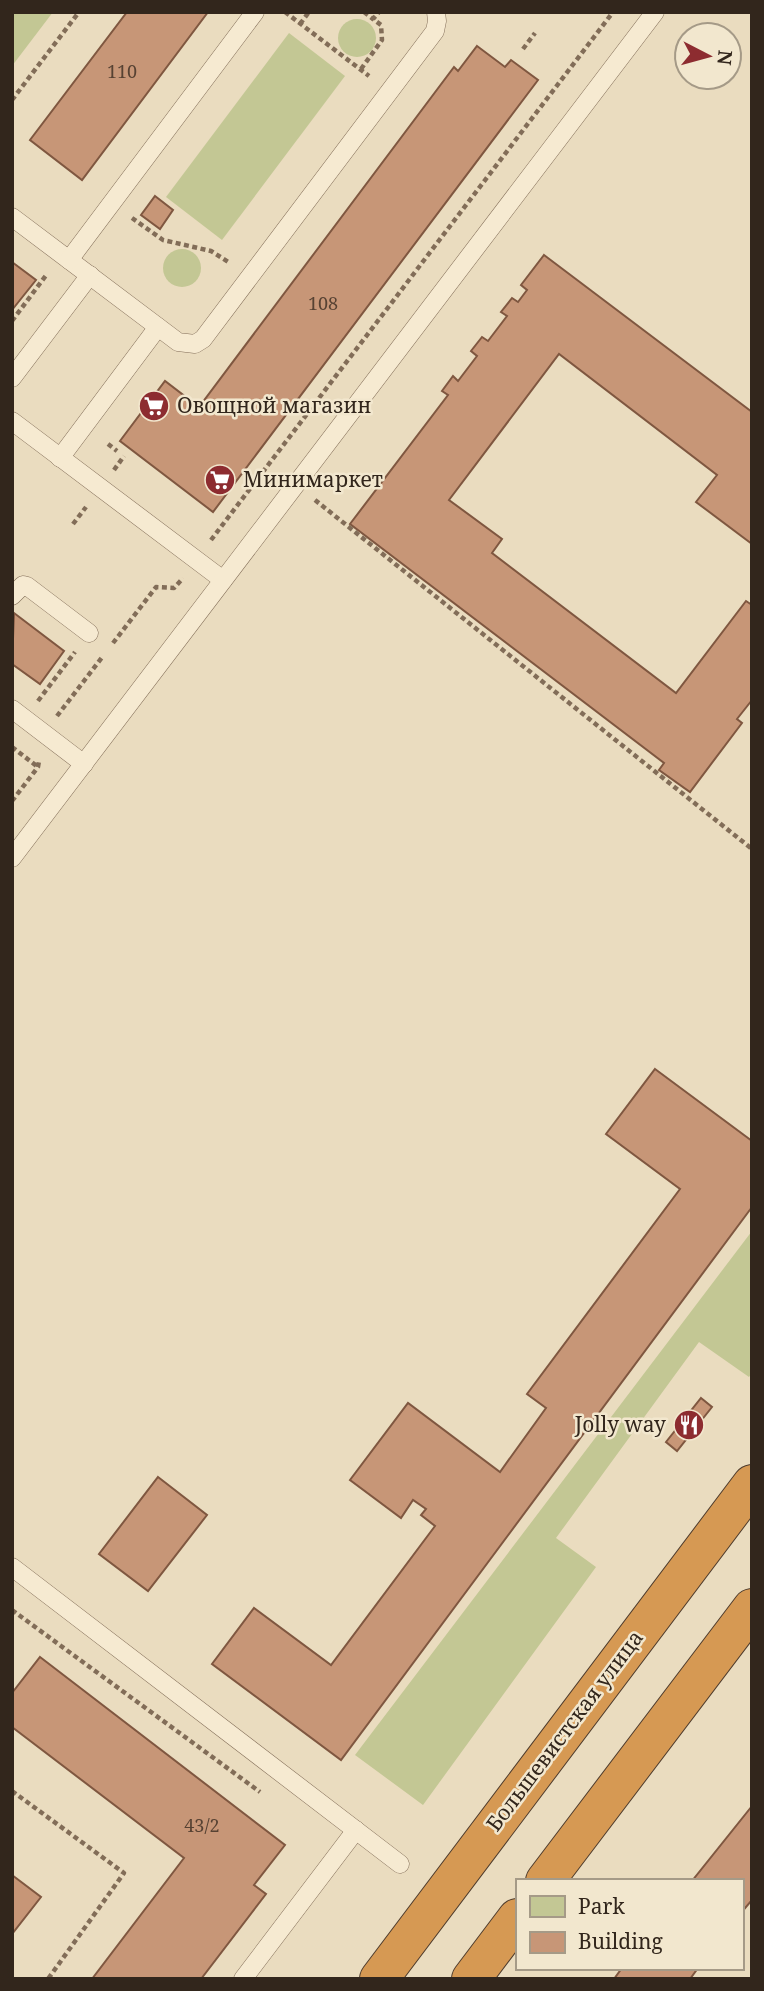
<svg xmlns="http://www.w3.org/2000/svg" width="764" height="1991" font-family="'Noto Serif',serif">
	<rect width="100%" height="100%" fill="#eadcbf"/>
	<g fill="#c3c794">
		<path d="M12 12H53L12 66Z"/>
		<circle cx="357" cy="38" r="19"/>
		<path d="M289 33 345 76 222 240 166 197Z"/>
		<circle cx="182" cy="268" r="19"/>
		<path d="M752 1231V1373L749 1377 699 1342 556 1538 596 1567 423 1805 355 1755Z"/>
	</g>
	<g fill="#c79677" stroke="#7f5740" stroke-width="2">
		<path d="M127 12H208L82 180 30 140Z"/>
		<path d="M477 46 505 67 511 60 538 80 213 512 120 441 165 381 199 407 454 67 458 71Z"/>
		<path d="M155 196 173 210 160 229 141 215Z"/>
		<path d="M544 255 752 412V544L696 502 717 475 559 354 449 500 502 539 492 553 676 693 746 601 752 605V700L737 719 742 723 690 792 659 770 664 763 350 524 448 395 442 391 453 376 458 381 477 356 471 351 482 337 488 341 507 316 501 312 512 298 518 302 527 290 521 285Z"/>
		<path d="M12 262 36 280 12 310Z"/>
		<path d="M14 613 64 651 40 684 12 664Z"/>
		<path d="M655 1069 752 1141V1207L341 1760 212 1664 254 1608 331 1665 435 1526 421 1515 426 1509 413 1500 401 1518 350 1480 408 1403 500 1472 546 1408 527 1394 680 1189 606 1134Z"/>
		<path d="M701 1398 712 1407 677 1451 666 1442Z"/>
		<path d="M158 1477 207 1515 148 1591 99 1554Z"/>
		<path d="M40 1657 285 1845 254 1885 266 1894 201 1979H92L184 1858 12 1727V1693Z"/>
		<path d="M752 1806V1900L741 1913V1881H692Z"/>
		<path d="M12 1875 41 1897 12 1934Z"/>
		<path d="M622 1968H698L690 1979H614Z"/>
	</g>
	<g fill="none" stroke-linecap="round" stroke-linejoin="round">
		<g stroke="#826d58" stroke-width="19">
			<g id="lane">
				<path d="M12 217 178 342 195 344 203 339 435 31 437 21 436 12"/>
				<path d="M69 260 255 12"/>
				<path d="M12 378 90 275"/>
				<path d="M12 421 223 580"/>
				<path d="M60 458 158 327"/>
				<path d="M12 596 23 585 27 586 89 633"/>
				<path d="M12 709 84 764"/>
				<path d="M12 858 655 12"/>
				<path d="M12 1567 400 1864"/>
				<path d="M243 1979 356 1830"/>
			</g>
		</g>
		<g stroke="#4f3c2d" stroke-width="40">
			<g id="highway">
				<path d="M545 1881 752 1608"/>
				<path d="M379 1979 752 1484"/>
				<path d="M471 1979 517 1918"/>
			</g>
		</g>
		<g stroke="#826d58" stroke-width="4.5" stroke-dasharray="5 3.5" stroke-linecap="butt">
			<path d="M285 12 369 76"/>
			<path d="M364 12 373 19"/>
			<path d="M300 24 309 12"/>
			<path d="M523 49 535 33"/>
			<path d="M361 69 382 40 381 25 373 19 379 12"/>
			<path d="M12 100 79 12"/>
			<path d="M132 218 163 240 211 251 230 263"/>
			<path d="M12 321 47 274"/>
			<path d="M108 444 117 451"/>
			<path d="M114 470 124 456"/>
			<path d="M315 500 752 849"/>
			<path d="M73 524 86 507"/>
			<path d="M211 540 613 12"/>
			<path d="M113 643 156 587 174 588 183 578"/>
			<path d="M38 701 75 652"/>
			<path d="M57 716 103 656"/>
			<path d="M12 747 38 767"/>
			<path d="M12 801 38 767 39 761"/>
			<path d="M12 1610 260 1792"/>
			<path d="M12 1791 124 1873 48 1979"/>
		</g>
		<use href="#lane" stroke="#f6ead1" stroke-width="18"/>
		<use href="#highway" stroke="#d69953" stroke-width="38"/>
	</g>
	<defs>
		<g id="supermarket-disc" transform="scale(1.575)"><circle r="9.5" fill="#8d2c30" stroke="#f2e7ce"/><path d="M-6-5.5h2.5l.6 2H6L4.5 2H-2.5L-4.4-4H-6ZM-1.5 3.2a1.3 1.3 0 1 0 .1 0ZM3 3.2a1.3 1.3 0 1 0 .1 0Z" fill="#fff"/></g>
		<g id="restaurant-disc" transform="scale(1.575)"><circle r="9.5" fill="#8d2c30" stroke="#f2e7ce"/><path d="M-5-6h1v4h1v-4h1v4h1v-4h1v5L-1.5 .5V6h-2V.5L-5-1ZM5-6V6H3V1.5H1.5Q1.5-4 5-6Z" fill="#fff"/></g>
	</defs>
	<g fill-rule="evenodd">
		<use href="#supermarket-disc" x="154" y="406"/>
		<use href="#supermarket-disc" x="220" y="480"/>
		<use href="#restaurant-disc" x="689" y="1425"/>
	</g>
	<g text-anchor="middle" stroke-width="5" stroke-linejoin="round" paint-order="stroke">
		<g font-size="18" fill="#574233">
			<text x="122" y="78">110</text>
			<text x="323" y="310">108</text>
			<text x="202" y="1832">43/2</text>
		</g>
		<g font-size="21" fill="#32261c" stroke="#f2e7ce" text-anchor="start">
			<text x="177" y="413">Овощной магазин</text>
			<text x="243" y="487">Минимаркет</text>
			<text x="666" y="1432" text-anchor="end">Jolly way</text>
		</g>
		<g font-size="21" fill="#32261c" stroke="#f2e7ce">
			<text transform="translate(565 1731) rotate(-53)" y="7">Большевистская улица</text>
		</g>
	</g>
	<rect width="764" height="1991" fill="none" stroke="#32261c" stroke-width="28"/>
	<rect x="516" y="1879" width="228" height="91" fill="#f2e7ce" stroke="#a59a87" stroke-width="2"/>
	<rect x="530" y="1896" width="35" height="21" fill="#c3c794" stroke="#a59a87" stroke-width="2"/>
	<text x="578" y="1914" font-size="21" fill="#32261c">Park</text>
	<rect x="530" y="1932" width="35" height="21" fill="#c79677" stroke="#a59a87" stroke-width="2"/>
	<text x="578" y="1949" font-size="21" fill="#32261c">Building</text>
	<g transform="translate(708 56) rotate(96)"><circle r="33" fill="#f2e7ce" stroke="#a59a87" stroke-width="2"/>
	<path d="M0-5L12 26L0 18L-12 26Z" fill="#8d2c30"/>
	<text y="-10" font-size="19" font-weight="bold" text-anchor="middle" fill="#32261c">N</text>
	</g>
</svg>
